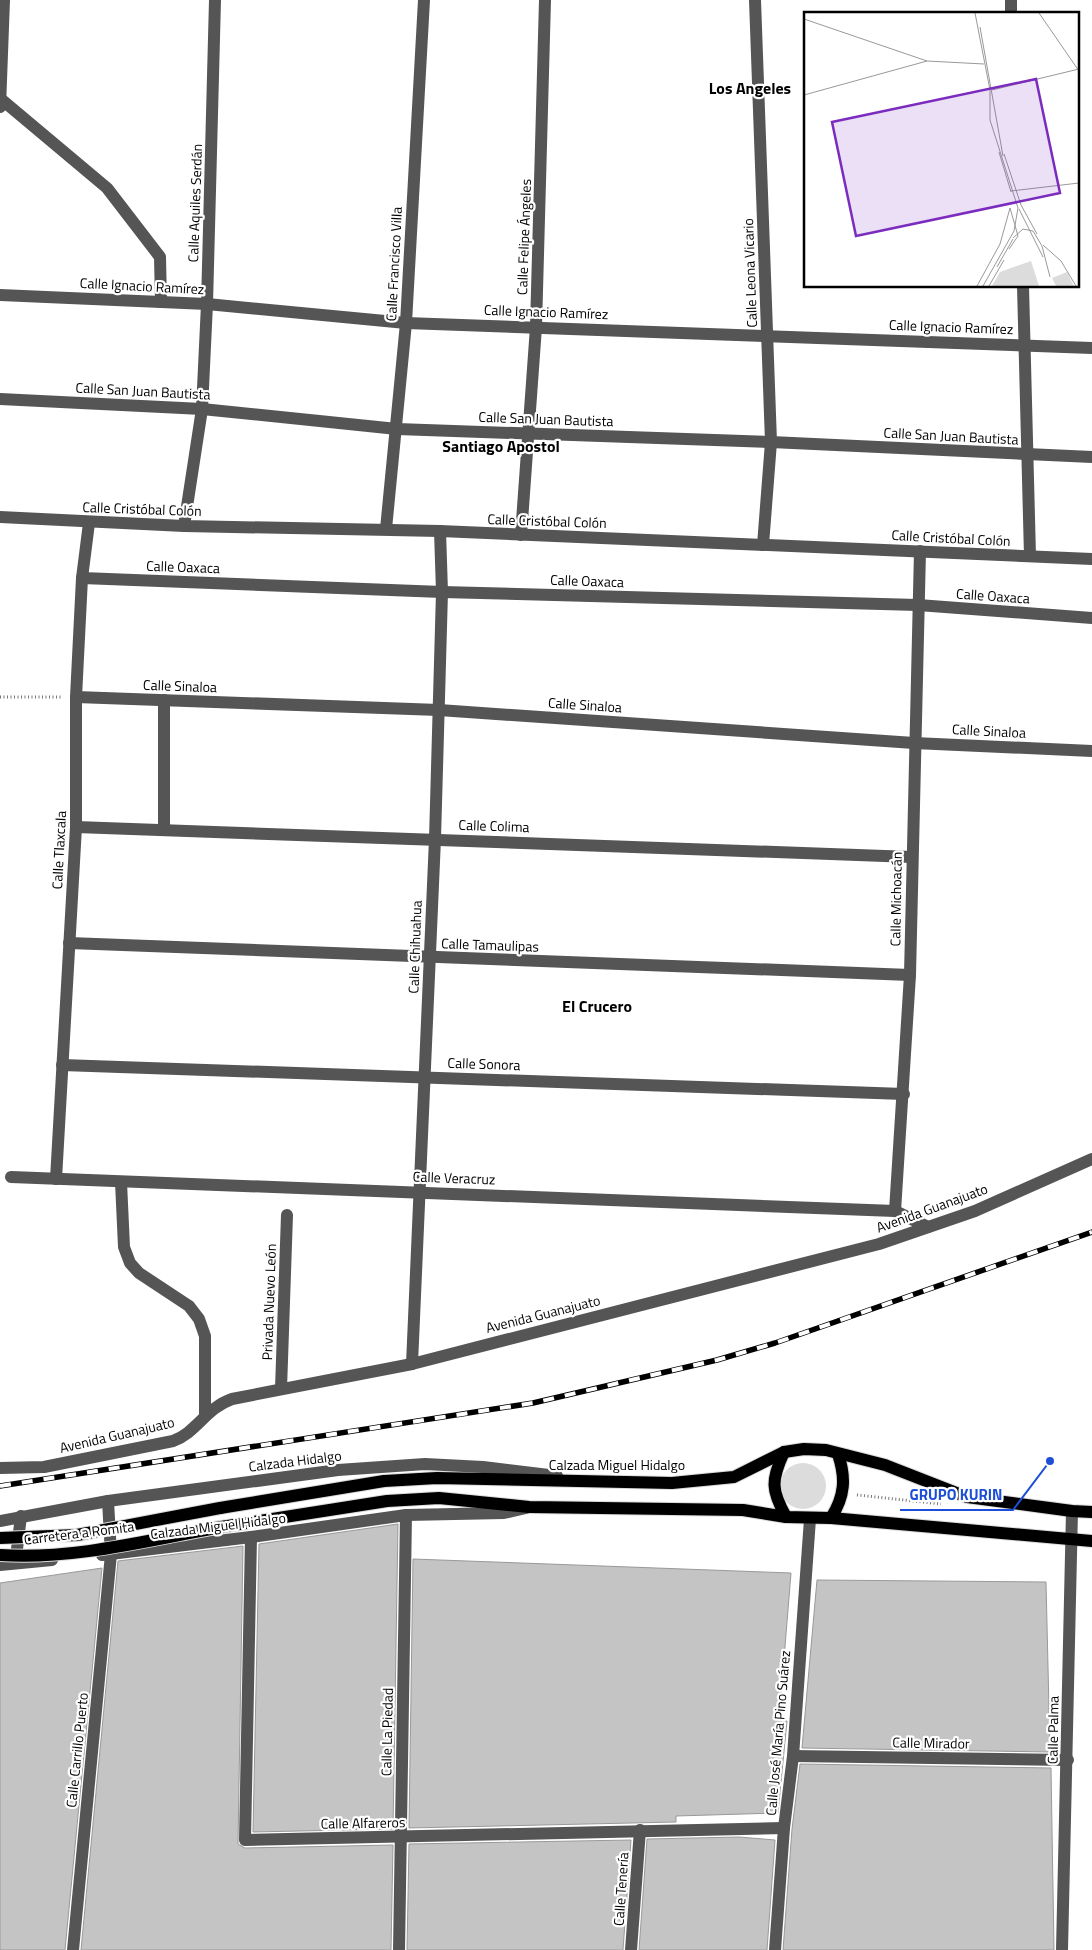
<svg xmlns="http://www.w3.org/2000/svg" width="1092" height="1950" font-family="'Titillium Web',sans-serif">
	<rect width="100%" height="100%" fill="#fff"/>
	<circle fill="#dcdcdc" cx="803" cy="1486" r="23"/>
	<g fill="#c4c4c4" stroke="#999">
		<path d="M398 1524 393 1829 253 1832 259 1544Z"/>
		<path d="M243 1546 238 1844 245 1848 393 1845 391 1950H81L118 1561Z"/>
		<path d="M413 1559 791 1573 779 1720 787 1721 778 1813 676 1816V1822L409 1828Z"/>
		<path d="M102 1568 65 1950H0V1583Z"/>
		<path d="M817 1580 1046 1582 1050 1752 802 1748Z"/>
		<path d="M800 1764 1051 1768 1054 1950H783L792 1829Z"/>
		<path d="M739 1837 775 1840 767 1950H639L647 1839Z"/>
		<path d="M631 1840 623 1950H407L409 1844Z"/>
	</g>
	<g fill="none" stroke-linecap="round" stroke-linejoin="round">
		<g stroke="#dbdbdb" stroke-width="14">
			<g id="major">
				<path d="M784 1452C771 1480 771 1490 786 1517"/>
				<path d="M220 1508 384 1481 437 1478 672 1483 734 1477 784 1452 804 1449 826 1450 885 1465 967 1497 1072 1511 1092 1512"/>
				<path d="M831 1518C845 1496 846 1478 838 1454"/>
				<path d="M221 1527 387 1501 439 1498 529 1507 743 1510 786 1517 831 1518 1092 1541"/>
			</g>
		</g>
		<g stroke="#777" stroke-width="3" stroke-dasharray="1 2.5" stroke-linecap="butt">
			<path d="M0 697H63"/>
			<path d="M857 1495 941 1504"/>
		</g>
		<g stroke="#555" stroke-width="12">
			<path d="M755 0 771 442 763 545"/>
			<path d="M1011 0V14"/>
			<path d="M1 99 107 188 160 257 161 302"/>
			<path d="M0 107 4 0"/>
			<path d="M1023 286 1030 556"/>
			<path d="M0 295 207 304 406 323 1092 348"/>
			<path d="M0 399 202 409 397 429 771 442 1092 457"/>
			<path d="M0 517 184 526 440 531 1092 559"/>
			<path d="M184 526 202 409 207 304 215 0"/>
			<path d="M386 529 406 323 424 0"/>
			<path d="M521 535 536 327 545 0"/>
			<path d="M82 578 442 592 918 605 1092 618"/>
			<path d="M76 697 439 710 914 743 1092 751"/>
			<path d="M76 827 912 857"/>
			<path d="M164 830V700"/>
			<path d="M69 943 910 975"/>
			<path d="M62 1065 904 1094"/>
			<path d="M11 1177 895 1211 928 1227"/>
			<path d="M56 1179 76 827V697L82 578 89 523"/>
			<path d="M121 1182 124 1247 130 1263 139 1273 189 1306 199 1319 205 1336V1415"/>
			<path d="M895 1211 910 975 920 551"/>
			<path d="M412 1364 435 839 442 592 440 531"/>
			<path d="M281 1389 287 1215"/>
			<path d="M0 1468 44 1467 173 1441C196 1433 206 1408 232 1399L412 1364 879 1244 975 1211 1092 1159"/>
			<path d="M0 1521 108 1501 338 1470 425 1464 483 1467 557 1476"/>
			<path d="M251 1537 245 1840 784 1828"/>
			<path d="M102 1555 251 1537 406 1515 504 1513 526 1508"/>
			<path d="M19 1563 17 1549 21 1516"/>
			<path d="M0 1565 52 1560"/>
			<path d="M793 1756 1068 1760"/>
			<path d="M73 1950 111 1554 108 1501"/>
			<path d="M399 1950 406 1515"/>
			<path d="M631 1950 640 1830"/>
			<path d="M775 1950 784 1828 793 1756 810 1519"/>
			<path d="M1062 1950 1072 1511"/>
		</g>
		<use href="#major" stroke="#000" stroke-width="12"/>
		<g stroke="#000" stroke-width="5.5">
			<path id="rail" d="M0 1486 533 1403 717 1360 775 1343 1092 1232"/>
		</g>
		<use href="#rail" stroke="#fff" stroke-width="4" stroke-dasharray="11" stroke-linecap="butt"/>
		<g stroke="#dbdbdb" stroke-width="14" stroke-linecap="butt">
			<g id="major-bridge">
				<path d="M0 1538 77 1535 220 1508"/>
				<path d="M0 1555C73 1560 149 1540 221 1527"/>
			</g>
		</g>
		<use href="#major-bridge" stroke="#000" stroke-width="12"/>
	</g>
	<g text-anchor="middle" stroke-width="4.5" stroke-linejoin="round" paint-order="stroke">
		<g font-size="14" fill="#000" stroke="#fff">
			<text transform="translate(195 203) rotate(-88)" y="5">Calle Aquiles Serdán</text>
			<text transform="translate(524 237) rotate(-88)" y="5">Calle Felipe Ángeles</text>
			<text transform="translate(394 264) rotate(-87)" y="5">Calle Francisco Villa</text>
			<text transform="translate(750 273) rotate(-92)" y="5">Calle Leona Vicario</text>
			<text transform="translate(142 286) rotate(3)" y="5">Calle Ignacio Ramírez</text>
			<text transform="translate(546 312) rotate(2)" y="5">Calle Ignacio Ramírez</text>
			<text transform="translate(951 327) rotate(2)" y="5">Calle Ignacio Ramírez</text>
			<text transform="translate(143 391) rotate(3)" y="5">Calle San Juan Bautista</text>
			<text transform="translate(546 419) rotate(2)" y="5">Calle San Juan Bautista</text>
			<text transform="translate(951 436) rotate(3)" y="5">Calle San Juan Bautista</text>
			<text transform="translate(142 509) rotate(2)" y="5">Calle Cristóbal Colón</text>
			<text transform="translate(547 521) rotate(2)" y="5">Calle Cristóbal Colón</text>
			<text transform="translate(951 538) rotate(3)" y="5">Calle Cristóbal Colón</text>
			<text transform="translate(183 567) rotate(2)" y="5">Calle Oaxaca</text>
			<text transform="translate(587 581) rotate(2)" y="5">Calle Oaxaca</text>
			<text transform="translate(993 596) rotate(4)" y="5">Calle Oaxaca</text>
			<text transform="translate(180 686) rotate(2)" y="5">Calle Sinaloa</text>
			<text transform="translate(585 705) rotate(4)" y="5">Calle Sinaloa</text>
			<text transform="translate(989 731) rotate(3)" y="5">Calle Sinaloa</text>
			<text transform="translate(494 826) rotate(2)" y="5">Calle Colima</text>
			<text transform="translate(59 850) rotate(-87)" y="5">Calle Tlaxcala</text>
			<text transform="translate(896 899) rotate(-89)" y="5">Calle Michoacán</text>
			<text transform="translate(490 945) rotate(2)" y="5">Calle Tamaulipas</text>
			<text transform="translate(415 947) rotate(-88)" y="5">Calle Chihuahua</text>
			<text transform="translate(484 1064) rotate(2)" y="5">Calle Sonora</text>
			<text transform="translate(454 1178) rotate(2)" y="5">Calle Veracruz</text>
			<text transform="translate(932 1208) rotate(-20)" y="5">Avenida Guanajuato</text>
			<text transform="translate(269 1302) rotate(-88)" y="5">Privada Nuevo León</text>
			<text transform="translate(543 1314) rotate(-14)" y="5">Avenida Guanajuato</text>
			<text transform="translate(117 1435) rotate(-13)" y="5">Avenida Guanajuato</text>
			<text transform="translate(295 1461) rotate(-7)" y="5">Calzada Hidalgo</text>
			<text x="617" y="1470">Calzada Miguel Hidalgo</text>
			<text transform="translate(218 1526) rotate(-7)" y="5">Calzada Miguel Hidalgo</text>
			<text transform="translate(79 1533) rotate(-7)" y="5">Carretera a Romita</text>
			<text transform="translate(1053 1730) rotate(-89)" y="5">Calle Palma</text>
			<text transform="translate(387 1732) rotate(-89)" y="5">Calle La Piedad</text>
			<text transform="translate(778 1733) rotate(-85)" y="5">Calle José María Pino Suárez</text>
			<text transform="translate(931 1743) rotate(1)" y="5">Calle Mirador</text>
			<text transform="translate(77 1750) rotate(-84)" y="5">Calle Carrillo Puerto</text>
			<text transform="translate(363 1823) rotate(-1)" y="5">Calle Alfareros</text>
			<text transform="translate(621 1889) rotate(-86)" y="5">Calle Tenería</text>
		</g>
		<g font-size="16" font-weight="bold" fill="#000" stroke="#fff">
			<text x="750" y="94">Los Angeles</text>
			<text x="501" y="452">Santiago Apostol</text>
			<text x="597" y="1012">El Crucero</text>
		</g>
	</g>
	<g transform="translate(804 12)">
		<rect width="275" height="275" fill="#fff"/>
		<path d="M227 249 235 274H188L196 260ZM263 260 270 274H252L248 266Z" fill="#dcdcdc"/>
		<path fill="none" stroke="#999" stroke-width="1" d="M171 1 186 78V108L214 196 210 219 179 274M235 1 275 59M0 7 123 49M176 15 199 144M188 78 275 57M0 83 123 49 180 52M195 140 207 180M200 142 217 193 233 222M207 179 275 171M215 197 239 245M209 226 219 217 229 219 238 234 246 265M239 233 257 249 272 274M205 237 214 224 206 196M193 255 209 227M173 274 196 232 206 196M185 274 200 248"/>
		<path fill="#7b2cbf" fill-opacity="0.15" stroke="#7b2cbf" stroke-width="2.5" d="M232 67 256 181 52 224 28 110Z"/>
		<rect width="275" height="275" fill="none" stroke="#000" stroke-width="2.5"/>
	</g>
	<path fill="none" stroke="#1d4ed8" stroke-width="2" d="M1050 1461L1013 1510H900"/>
	<circle fill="#1d4ed8" stroke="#fff" stroke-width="2" cx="1050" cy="1461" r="5"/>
	<g font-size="15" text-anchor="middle" font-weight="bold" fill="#1d4ed8" stroke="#fff" stroke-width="4.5" stroke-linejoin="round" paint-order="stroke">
		<text x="956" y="1500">GRUPO KURIN</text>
	</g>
</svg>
